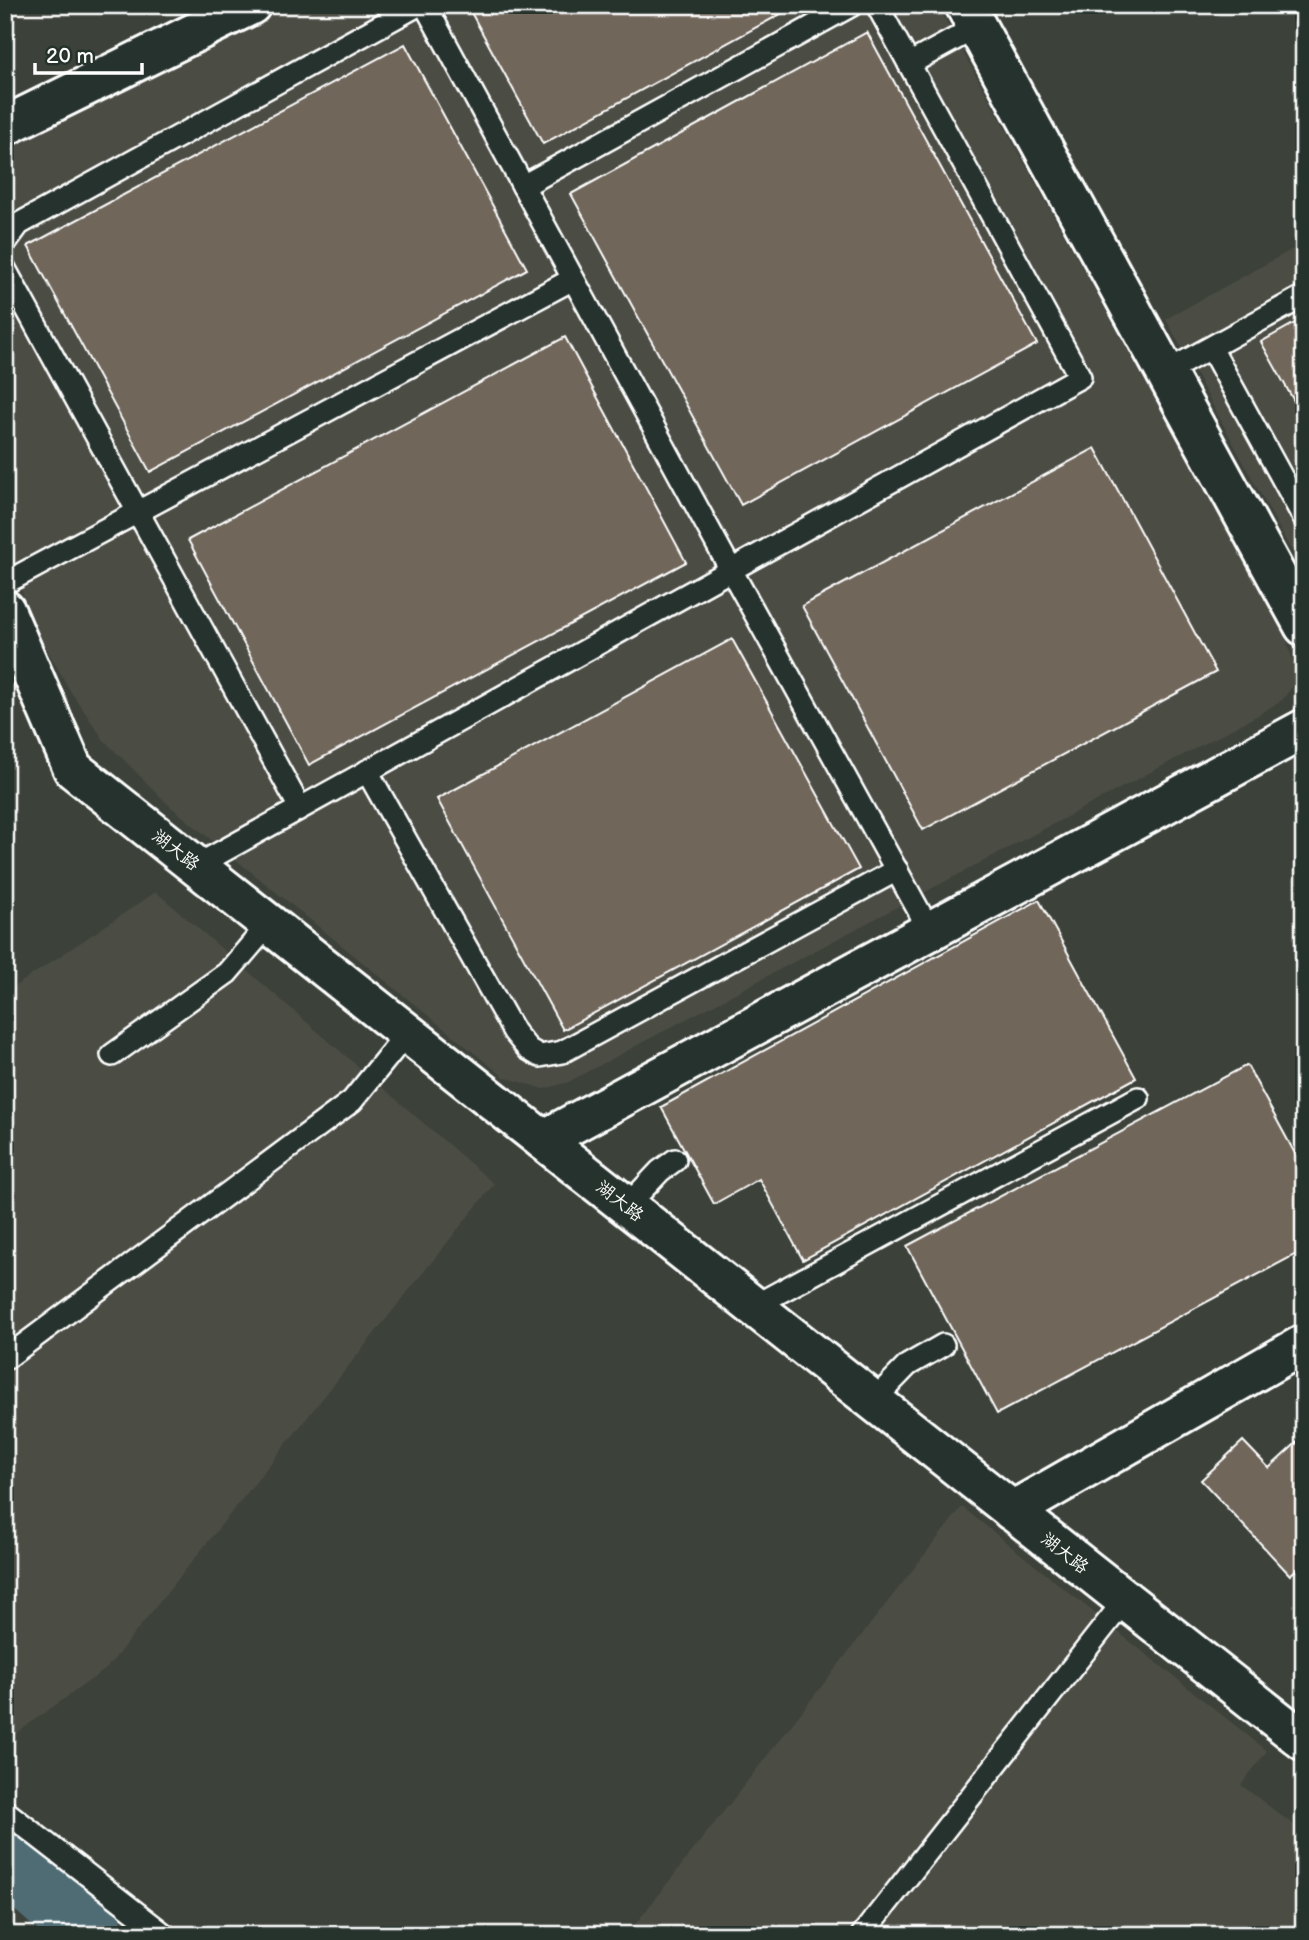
<svg xmlns="http://www.w3.org/2000/svg" width="1309" height="1940" font-family="'Balsamiq Sans','LXGW WenKai TC',sans-serif">
	<rect width="100%" height="100%" fill="#3c423a"/>
	<filter id="ink" filterUnits="userSpaceOnUse"><feTurbulence type="fractalNoise" baseFrequency=".0143" numOctaves="2"/><feDisplacementMap in="SourceGraphic" scale="14" xChannelSelector="R" yChannelSelector="G"/><feConvolveMatrix kernelMatrix="1 2 1 2 8 2 1 2 1" color-interpolation-filters="sRGB"/></filter>
	<g filter="url(#ink)">
		<g fill="#4c4d44">
			<path d="M291 5H937L1285 635 1298 679 1282 700 1258 715 568 1082 544 1089 504 1077 171 807 104 740 71 692 43 642 5 551V145Z"/>
			<path d="M1304 243V574L1166 319Z"/>
			<path d="M156 892 494 1184 106 1669 5 1741V993Z"/>
			<path d="M962 1507 1267 1751 1241 1785 1304 1833V1935H627Z"/>
		</g>
		<g fill="none" stroke-linecap="round" stroke-linejoin="round">
			<path stroke="#4f6c75" stroke-width="65" d="M5 1858 92 1935"/>
		</g>
		<g fill="#71665a" stroke="#fff" stroke-width="2">
			<path d="M472 5H797L543 144 468 7Z"/>
			<path d="M867 32 1037 344 741 505 571 194Z"/>
			<path d="M405 44 527 269 150 472 28 246Z"/>
			<path d="M1304 318V419L1261 342Z"/>
			<path d="M565 337 686 562 309 765 188 540Z"/>
			<path d="M1095 448 1216 672 923 830 802 606Z"/>
			<path d="M732 639 859 869 563 1030 437 799Z"/>
			<path d="M1039 900 1136 1078 803 1260 759 1179 714 1204 661 1107Z"/>
			<path d="M1247 1065 1304 1170V1250L997 1414 907 1246Z"/>
			<path d="M1304 1436V1563L1290 1575 1201 1480 1243 1441 1269 1468Z"/>
		</g>
		<g fill="none" stroke-linecap="round" stroke-linejoin="round">
			<g stroke="#fff" stroke-width="26">
				<g id="service">
					<path d="M425 5 731 570 930 931"/>
					<path d="M909 64 977 27"/>
					<path d="M523 186 852 5"/>
					<path d="M5 243 19 224 418 5"/>
					<path d="M5 269 300 808"/>
					<path d="M1211 348 1304 518"/>
					<path d="M1166 372 1304 296"/>
					<path d="M5 583 573 279"/>
					<path d="M367 771 514 1032 528 1049 540 1056 562 1052 897 870"/>
					<path d="M196 866 1080 377 877 5"/>
					<path d="M112 1055 227 973 269 924"/>
					<path d="M627 1206 660 1171 675 1160"/>
					<path d="M754 1306 1138 1098"/>
					<path d="M5 1359 352 1101 407 1033"/>
					<path d="M873 1401 908 1365 943 1345"/>
					<path d="M5 1811 165 1935"/>
					<path d="M862 1935 1125 1600"/>
				</g>
			</g>
			<g stroke="#fff" stroke-width="44">
				<g id="minor">
					<path d="M965 5 1304 626"/>
					<path d="M5 126 251 5"/>
					<path d="M5 610 73 769 1304 1741"/>
					<path d="M543 1140 1304 729"/>
					<path d="M1012 1511 1304 1344"/>
				</g>
			</g>
			<use href="#service" stroke="#26332d" stroke-width="21"/>
			<use href="#minor" stroke="#26332d" stroke-width="38"/>
		</g>
	</g>
	<g text-anchor="middle" stroke-width="6" stroke-linejoin="round" paint-order="stroke">
		<g font-size="18" fill="#fff" stroke="#26332d">
			<text transform="translate(176 850) rotate(38)" y="6">湖大路</text>
			<text transform="translate(620 1201) rotate(38)" y="6">湖大路</text>
			<text transform="translate(1065 1553) rotate(38)" y="6">湖大路</text>
		</g>
	</g>
	<rect width="1309" height="1940" fill="none" stroke="#26332d" stroke-width="28"/>
	<rect x="14" y="14" width="1281" height="1912" fill="none" stroke="#fff" stroke-width="2.5" filter="url(#ink)"/>
	<path d="M35 63v10h107v-10" fill="none" stroke="#ffffff" stroke-width="3.5"/>
	<text x="46" y="63" font-size="21" fill="#ffffff" stroke="#26332d" stroke-width="5" paint-order="stroke">20 m</text>
</svg>
